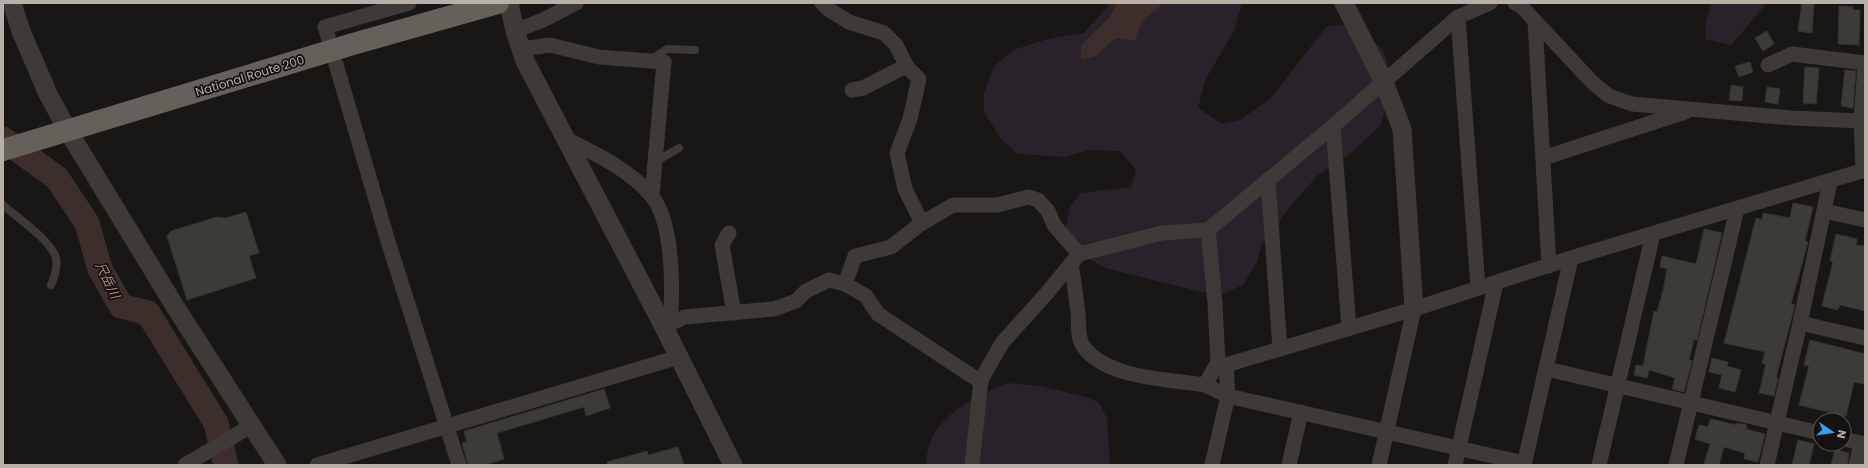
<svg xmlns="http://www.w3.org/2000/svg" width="1868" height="468" font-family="Poppins,'Noto Sans JP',sans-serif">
	<rect width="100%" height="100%" fill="#181716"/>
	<g fill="#29222b">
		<path d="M1111 3H1242L1234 31 1205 80 1198 108 1222 124 1240 120 1270 99 1327 26 1344 25 1362 33 1383 50 1389 68 1387 101 1381 125 1351 153 1317 176 1289 208 1261 246 1257 262 1243 285 1218 296 1105 268 1084 256 1066 226 1070 207 1081 193 1131 187 1136 170 1120 151 1090 150 1065 157 1018 154 1001 139 984 112V93L994 66 1013 50 1051 38 1084 33Z"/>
		<path d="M1712 3H1767L1731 45 1705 39 1706 22Z"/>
		<path d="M1007 383 1040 386 1086 397 1098 402 1107 418 1110 465H926C926 419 971 399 1007 383Z"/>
	</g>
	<path fill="#3c2f2b" d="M1117 3H1164C1151 13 1136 24 1136 41L1116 38 1094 57 1081 59V45L1110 17Z"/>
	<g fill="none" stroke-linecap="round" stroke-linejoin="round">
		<path stroke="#3c2f2b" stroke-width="25" d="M3 139 57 178 87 223 100 269 121 306 148 313 216 423 226 465"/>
	</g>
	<g fill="#3d3b38" stroke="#343330">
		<path d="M1802 3H1814L1812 33 1798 31Z"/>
		<path d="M1839 6 1853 7V10H1860L1859 45 1838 44Z"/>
		<path d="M1767 31 1774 44 1763 51 1755 38Z"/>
		<path d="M1750 62 1753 72 1739 77 1735 66Z"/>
		<path d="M1805 67 1819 68 1816 104 1803 103Z"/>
		<path d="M1845 70 1856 71 1853 108 1841 106Z"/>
		<path d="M1731 85 1743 87 1742 101 1729 100Z"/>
		<path d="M1767 87 1780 89 1778 104 1765 102Z"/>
		<path d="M1793 203 1813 207 1805 241 1808 242 1791 304 1795 305 1776 378H1778L1774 396 1759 393 1766 364 1762 363 1765 352 1724 343 1756 218 1762 220 1763 213 1790 218Z"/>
		<path d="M246 212 259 253 249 256 256 278 187 300 167 236 171 231 217 217 226 218Z"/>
		<path d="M1704 229 1722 233 1697 340 1694 339 1689 360 1692 361 1684 392 1672 389 1675 378 1669 376 1649 370 1647 378 1634 375 1636 365 1643 366 1654 311 1657 312 1663 291 1667 269 1660 267 1662 256 1696 264Z"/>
		<path d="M1836 234 1857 239 1856 245 1865 246V311L1840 305 1838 310 1822 306 1833 262 1830 261Z"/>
		<path d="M1810 340 1865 354V384L1854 382 1846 416 1799 405 1809 366 1804 365Z"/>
		<path d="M1712 358 1728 362 1727 366 1741 370 1735 392 1719 388 1722 375 1709 372Z"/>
		<path d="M604 389 610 408 586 416 584 407 497 433 504 459 484 465H468L462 443 467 442 464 431Z"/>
		<path d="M1710 419 1736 425V423L1747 425 1746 429 1765 434 1758 462 1744 459 1745 453 1724 447 1719 465H1704L1710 444 1695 439 1699 425 1708 427Z"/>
		<path d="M1798 440 1814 444 1809 465H1792Z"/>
		<path d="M678 447 684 465H608L607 462 647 451 648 455Z"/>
		<path d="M1835 449 1849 453 1847 465H1831Z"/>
	</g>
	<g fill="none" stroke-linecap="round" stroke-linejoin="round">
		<g stroke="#3d3a37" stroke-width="8">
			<path d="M650 60 667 49 695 50"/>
			<path d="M655 162 679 148"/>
			<path d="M3 205C18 218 47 238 55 255 59 265 55 276 51 285"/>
		</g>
		<g stroke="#3d3a37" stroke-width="15">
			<path d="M822 3 828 9 849 22 884 33 896 45 907 67"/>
			<path d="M1515 3 1522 7 1593 83 1609 96 1632 104 1792 118 1861 121 1863 171"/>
			<path d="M1458 17 1478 288"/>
			<path d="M1535 22 1549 266"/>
			<path d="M515 31 543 20 576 3"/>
			<path d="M328 37 325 27 409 3"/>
			<path d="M521 49 550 45 599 57 664 62 652 195"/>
			<path d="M336 64 387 238 459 465"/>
			<path d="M1768 65 1792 54 1865 63"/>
			<path d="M852 90 863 88 902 68 907 67 919 79 910 119 897 153 905 189 922 223"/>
			<path d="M1861 121 1865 65"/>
			<path d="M1333 126 1349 328"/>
			<path d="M566 139C596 154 628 169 650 194 674 220 673 291 670 324"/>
			<path d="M1543 158 1685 112"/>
			<path d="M1268 180 1280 349"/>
			<path d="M1824 211 1865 220"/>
			<path d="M729 233 722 245 734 313"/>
			<path d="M1071 264C1074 281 1076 297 1078 313 1079 323 1077 337 1083 346 1106 379 1169 379 1205 385L1218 362 1215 303 1208 230 1333 126 1458 17 1490 3"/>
			<path d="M845 284 855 256 891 247 919 225 953 205H997L1029 197 1038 200 1048 211 1054 225 1079 254"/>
			<path d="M1800 323 1865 338"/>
			<path d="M664 327 684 317 774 309 796 301 806 291 829 280 845 284 866 296 878 314 981 382"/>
			<path d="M1218 362 1226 365 1414 309 1571 258 1865 170"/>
			<path d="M1226 365 1228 396 1524 463"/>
			<path d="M1547 369 1820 433"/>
			<path d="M1205 385 1228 396 1212 465"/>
			<path d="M1844 439 1865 444"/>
			<path d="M185 465 251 426"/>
			<path d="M317 465 679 357"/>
			<path d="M972 465 981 380 1002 343 1047 293 1079 254 1162 233 1208 230"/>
			<path d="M1289 465 1301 412"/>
			<path d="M1379 465 1414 309"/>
			<path d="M1455 465 1496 283"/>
			<path d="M1524 465 1571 258"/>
			<path d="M1599 465 1653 234"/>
			<path d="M1676 465 1737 209"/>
			<path d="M1767 465 1800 323 1830 182"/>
			<path d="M1856 465 1861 443"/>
		</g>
		<g stroke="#3d3a37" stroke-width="19">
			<path d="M12 3 21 31 48 94 68 131 176 308 277 465"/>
			<path d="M509 3 515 31 525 61 664 327 733 465"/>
			<path d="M1344 3 1384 82 1402 129 1414 309"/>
		</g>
		<path stroke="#65605a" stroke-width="22" d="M3 150 353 44 498 3"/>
	</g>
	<g text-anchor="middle" stroke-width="3.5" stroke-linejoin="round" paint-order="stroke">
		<g font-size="12" fill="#b8afa7" stroke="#131211">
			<text transform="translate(250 76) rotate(-17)" y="4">National Route 200</text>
		</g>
		<g font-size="13" font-style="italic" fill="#b58a7d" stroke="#131211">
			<text transform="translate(108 280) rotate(64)" y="5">尺岳川</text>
		</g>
	</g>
	<rect width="1868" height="468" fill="none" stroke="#b8afa7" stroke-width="8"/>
	<g transform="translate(1832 432) rotate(103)"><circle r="19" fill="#131211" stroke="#55514d"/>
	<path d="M0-3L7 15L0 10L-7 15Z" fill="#2ca2f9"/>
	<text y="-6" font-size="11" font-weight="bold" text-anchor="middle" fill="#b8afa7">N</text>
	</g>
</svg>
